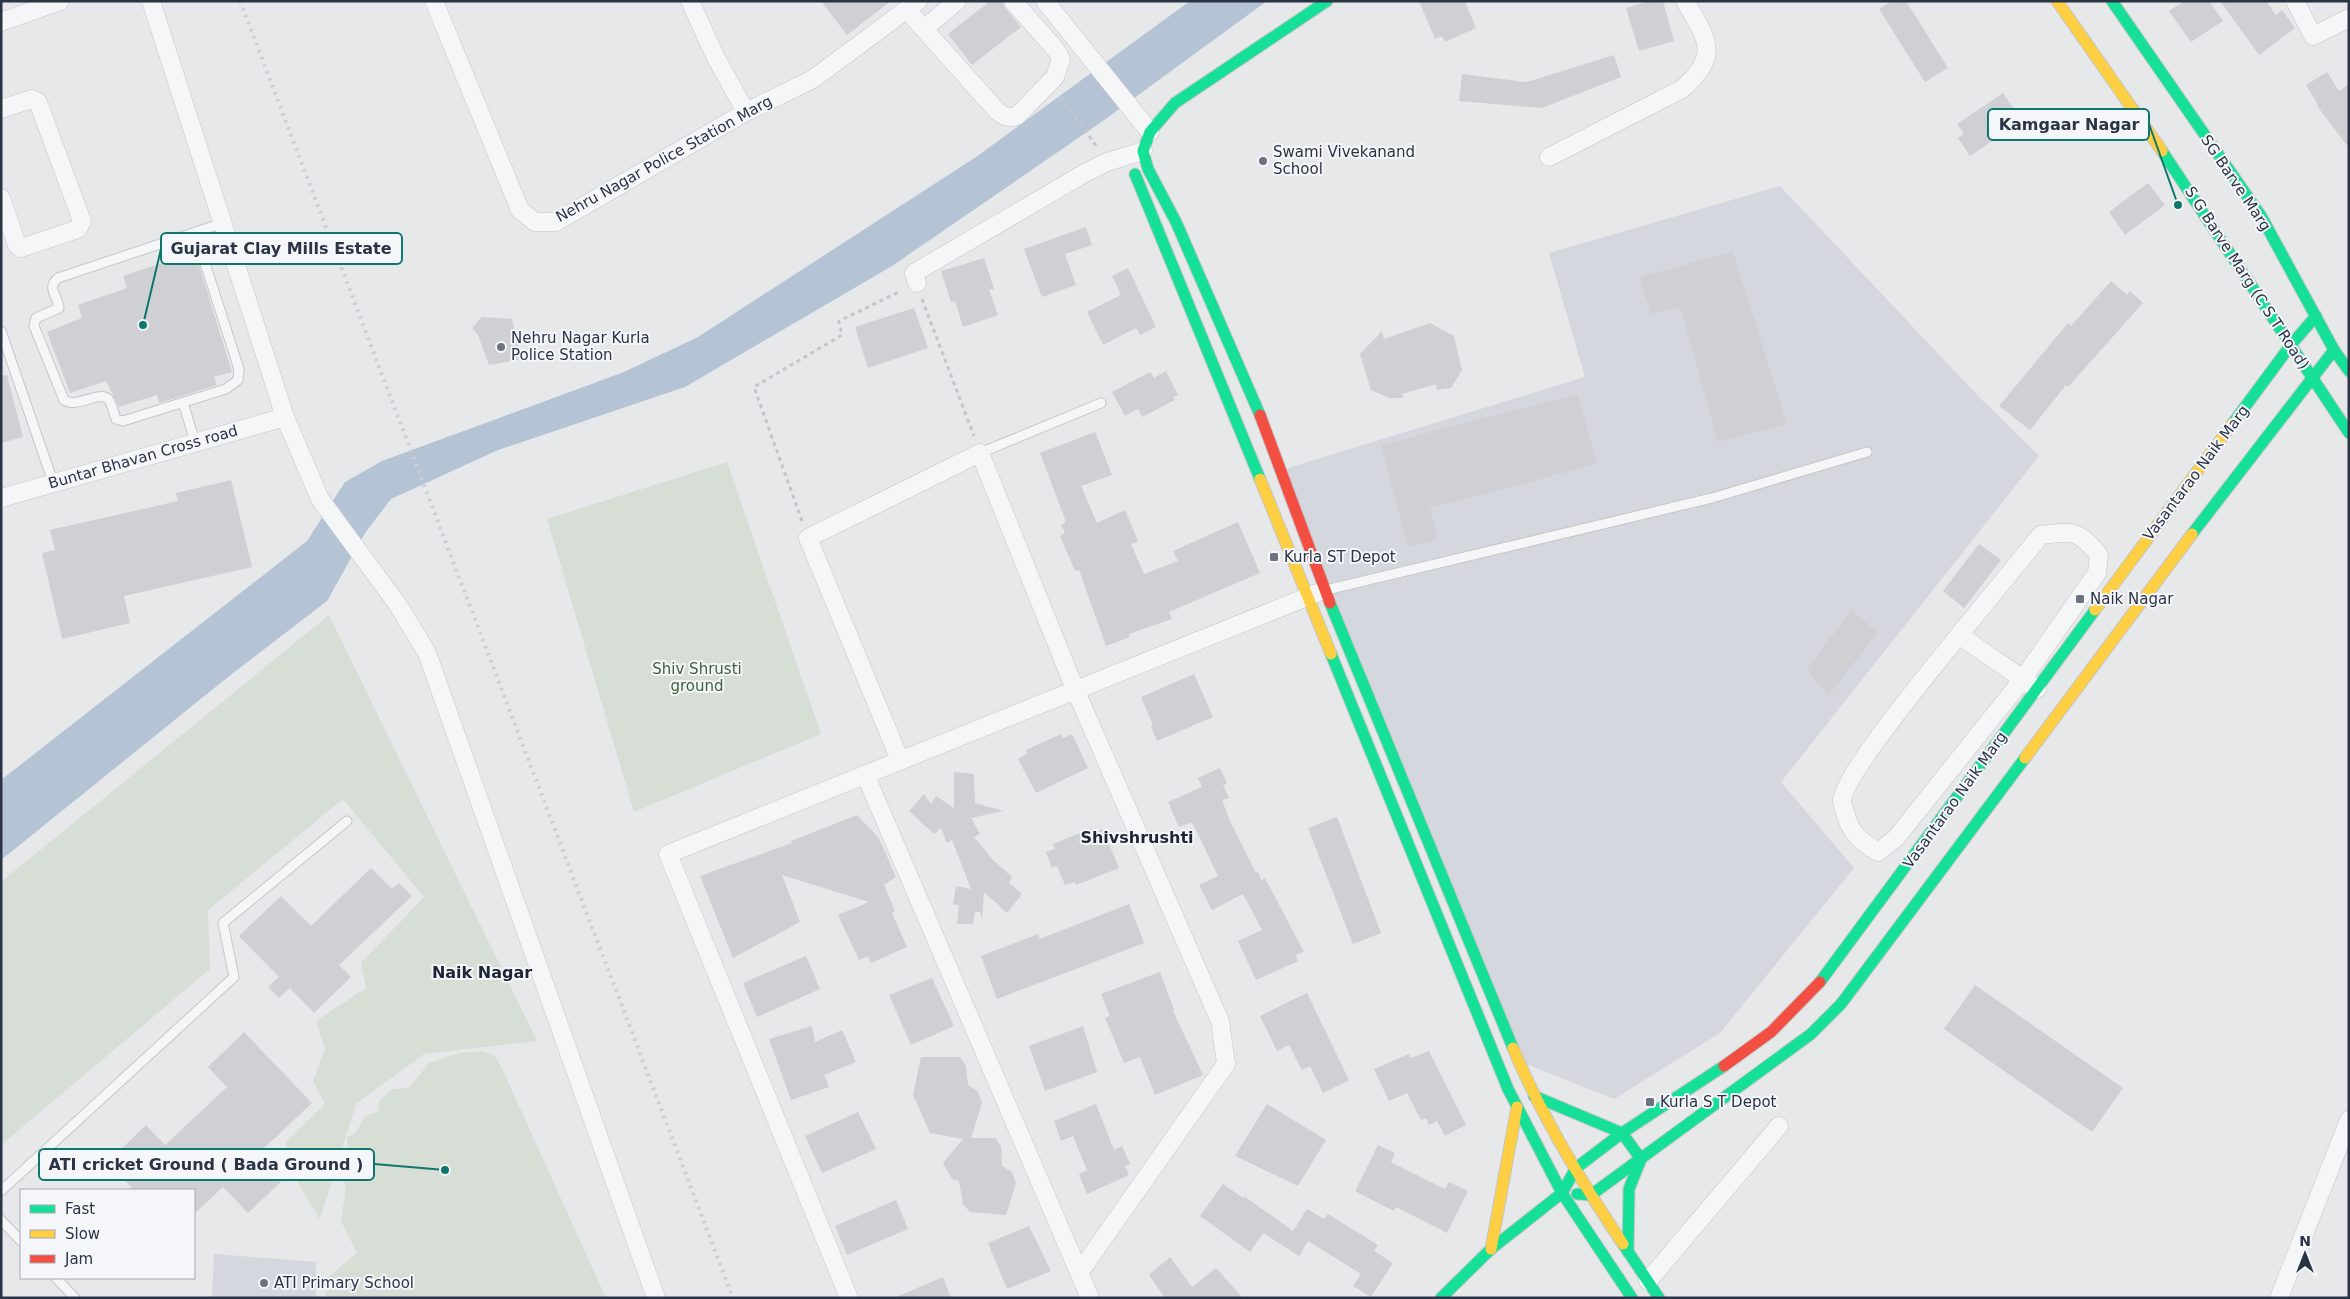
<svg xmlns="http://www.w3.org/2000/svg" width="2350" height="1299" font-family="'DejaVu Sans',sans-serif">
	<rect width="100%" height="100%" fill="#e6e8ea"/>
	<g fill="#d4d7dd">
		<path d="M1780 186 1979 397 2039 456 1781 782 1854 868 1720 1033 1614 1099 1526 1064 1278 471 1585 377 1549 253Z"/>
		<path d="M214 1254 316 1262V1298H212Z"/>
	</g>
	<g fill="#d6ded6">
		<path d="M727 462 821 734 634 812 547 519Z"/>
		<path d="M329 615 537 1041 424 1054 356 1104 320 1219 296 1180 286 1142 325 1104 313 1081 325 1049 316 1021 366 988 361 963 424 897 343 799 208 910 210 969 1 1145V882Z"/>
		<path d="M483 1051 495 1056 504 1073 606 1298H325L328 1277 357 1253 341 1221 346 1187 339 1175 348 1153 347 1137 355 1134 365 1116 379 1111V1101L392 1089 409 1088 429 1063 460 1053Z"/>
	</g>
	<path fill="#b4c4d5" d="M1190 1H1267L1100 123 892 266 685 387 498 450 391 499 365 533 327 601 228 677 1 860V780L307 541 345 482 382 461 624 372 698 337 976 157Z"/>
	<g fill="#ced0d3">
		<path d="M821 1H891L847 35Z"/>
		<path d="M990 1H1003L1005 8 1021 27 972 65 948 34Z"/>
		<path d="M1419 1H1465L1476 28 1445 42 1442 36 1435 39Z"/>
		<path d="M1649 1H1663L1674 41 1639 51 1626 8Z"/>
		<path d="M1892 1H1906L1948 68 1925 82 1879 9Z"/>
		<path d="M2184 1H2209L2223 21 2191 42 2169 11Z"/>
		<path d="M2220 1H2266L2276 15 2282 10 2295 28 2259 55Z"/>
		<path d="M1614 55 1621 77 1542 108 1459 101 1462 74 1527 82Z"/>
		<path d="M2327 72 2339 91 2349 84V148L2317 106 2318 105 2306 85Z"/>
		<path d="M2003 93 2022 121 1970 156 1958 138 1964 134 1957 124Z"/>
		<path d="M2148 183 2165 205 2125 235 2109 212Z"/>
		<path d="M1086 227 1092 245 1065 254 1076 285 1042 297 1024 249Z"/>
		<path d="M195 252 232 372 214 377 217 385 159 403 157 395 119 407 106 381 70 393 47 332 82 318 78 305 127 288 123 276Z"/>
		<path d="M1733 252 1787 424 1718 442 1680 306 1651 314 1640 277Z"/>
		<path d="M984 258 994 289 989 290 998 315 963 327 955 301 951 302 941 271Z"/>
		<path d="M1128 268 1156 327 1140 335 1136 328 1103 345 1087 312 1121 295 1112 276Z"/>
		<path d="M2111 281 2127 295 2130 291 2143 303 2068 387 2066 385 2030 430 1999 406 2068 323 2071 326Z"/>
		<path d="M914 308 928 348 868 368 855 327Z"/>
		<path d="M482 317 512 319 522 359 489 365 478 335 472 328Z"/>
		<path d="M1430 323 1454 336 1462 370 1451 388 1437 390 1436 384 1402 394 1403 398H1390L1371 390 1360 354 1382 331 1384 339Z"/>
		<path d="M1166 371 1178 395 1173 397 1175 400 1142 417 1138 409 1125 416 1112 392 1150 372 1154 378Z"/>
		<path d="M7 375 23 437 1 443V376Z"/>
		<path d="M1578 394 1597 464 1430 508 1438 539 1408 547 1381 445Z"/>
		<path d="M1095 432 1112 475 1081 486 1097 523 1125 510 1138 541 1131 544 1144 574 1178 561 1173 551 1238 522 1260 573 1169 612 1172 619 1129 634 1130 637 1106 646 1079 570 1075 571 1060 536 1065 533 1061 525 1066 522 1040 453Z"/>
		<path d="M231 480 252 567 124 596 130 623 62 639 42 553 55 550 50 530 178 501 176 493Z"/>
		<path d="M1979 544 2001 560 1964 608 1943 591Z"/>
		<path d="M1851 611 1878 632 1828 696 1807 669Z"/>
		<path d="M1194 674 1213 717 1157 741 1151 726 1153 725 1141 697Z"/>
		<path d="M1061 734 1063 738 1072 734 1088 768 1036 793 1018 759 1027 754 1026 750Z"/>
		<path d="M1220 768 1227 783 1223 785 1229 798 1222 800 1230 821 1256 873 1258 872 1261 880 1265 878 1304 952 1296 955 1298 961 1256 980 1238 941 1262 930 1243 894 1212 910 1199 885 1218 876 1192 822 1179 827 1168 802 1202 787 1198 778Z"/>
		<path d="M954 772 974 774 975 803 1003 811 971 818 980 834 974 837 993 860 1012 877 1009 883 1022 894 1007 913 984 892 982 920 980 912H975L973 924H957L959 905 953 904 956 886 971 889 952 840 947 843 941 828 934 834 909 811 924 794 931 804 936 796 954 808Z"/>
		<path d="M857 815 879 838 896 877 884 885 895 911 892 913 907 947 871 963 868 956 859 960 838 915 869 902 782 875 800 922 733 958 700 876 792 843 791 841Z"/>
		<path d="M1337 817 1381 933 1353 944 1308 828Z"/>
		<path d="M1092 828 1093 833 1103 829 1119 868 1076 885 1075 882 1065 885 1057 866 1052 868 1046 852 1055 849 1053 844Z"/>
		<path d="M371 868 392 889 399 883 412 896 339 965 351 977 314 1013 290 988 279 998 268 987 279 977 239 936 281 896 311 926Z"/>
		<path d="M1129 904 1144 943 997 999 981 956 1038 934 1040 939Z"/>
		<path d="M806 956 820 989 757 1017 743 983Z"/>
		<path d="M1160 972 1174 1010 1173 1011 1203 1075 1155 1095 1140 1057 1124 1063 1105 1018 1110 1016 1101 994Z"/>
		<path d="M932 978 954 1026 911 1045 889 995Z"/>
		<path d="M1975 985 2123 1088 2092 1132 1944 1029Z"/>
		<path d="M1307 993 1349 1080 1323 1093 1310 1066 1302 1070 1289 1045 1277 1051 1260 1016Z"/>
		<path d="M812 1026 815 1042 842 1030 856 1062 824 1075 829 1087 791 1100 769 1039Z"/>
		<path d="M1083 1026 1097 1072 1045 1091 1029 1046Z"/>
		<path d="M244 1032 312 1103 263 1149 288 1175 248 1213 223 1187 194 1214V1190H134L107 1163 146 1125 165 1145 227 1087 208 1067Z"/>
		<path d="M1429 1051 1466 1125 1445 1136 1437 1121 1429 1125 1426 1118 1421 1120 1407 1093 1389 1101 1374 1069 1409 1054 1411 1058Z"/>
		<path d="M921 1057H960L966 1066 968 1085 978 1092 982 1103 971 1138H995L1001 1146 1002 1166 1012 1172 1016 1183 1006 1215 970 1212 963 1204 959 1181 952 1179 943 1163 963 1139 930 1133 913 1095Z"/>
		<path d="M1096 1104 1114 1150 1122 1146 1130 1164 1125 1166 1129 1175 1087 1194 1079 1174 1087 1170 1073 1136 1061 1141 1054 1121Z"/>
		<path d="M1267 1104 1326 1140 1298 1186 1235 1156Z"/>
		<path d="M858 1112 876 1149 822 1173 805 1136Z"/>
		<path d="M1378 1145 1395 1153 1391 1162 1445 1189 1449 1182 1468 1191 1447 1233 1396 1207 1394 1211 1355 1191Z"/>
		<path d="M1223 1184 1243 1198 1244 1196 1293 1231 1307 1209 1324 1219 1328 1214 1378 1245 1374 1251 1393 1263 1371 1297 1353 1286 1361 1274 1308 1241 1299 1256 1263 1233 1250 1252 1200 1216Z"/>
		<path d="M896 1200 908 1229 847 1255 835 1226Z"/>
		<path d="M1029 1226 1051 1271 1007 1289 988 1243Z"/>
		<path d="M1170 1257 1192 1287 1216 1268 1243 1298H1165L1149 1275Z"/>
		<path d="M943 1277 951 1298H894Z"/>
	</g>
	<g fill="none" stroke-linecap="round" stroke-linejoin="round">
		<g stroke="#c4c6c8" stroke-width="11">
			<g id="lane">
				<path d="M195 232 239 369 238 380 226 389 123 421 116 419C114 414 112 405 109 400 100 389 78 409 64 400L34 326 36 318 59 308C58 296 46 288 58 278L223 223"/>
				<path d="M1 331 53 482"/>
				<path d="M183 402 195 442"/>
				<path d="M980 453 1101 403"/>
				<path d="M1326 590 1712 498 1867 452"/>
				<path d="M1 1191 234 977 223 923 347 821"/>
				<path d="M1 1220 21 1241"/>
				<path d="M56 1278 75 1298"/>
			</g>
		</g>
		<g stroke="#c4c6c8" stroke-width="19">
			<g id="street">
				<path d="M151 1 285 417 320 499 398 605 427 653 656 1298"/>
				<path d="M434 1 520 210 535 222H556L746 112 813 79 918 1"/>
				<path d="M690 1 715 56 746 112"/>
				<path d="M1045 1 1150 132"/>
				<path d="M2295 1 2313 36 2349 18"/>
				<path d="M907 10 997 111C1004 117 1008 118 1017 116L1055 77 1061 59 1056 50 1013 1"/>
				<path d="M1 22 60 1"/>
				<path d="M924 29 957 1"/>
				<path d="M1 109 32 99 38 102 82 221 78 229 21 248 17 245 1 198"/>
				<path d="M1549 157 1682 89C1721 55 1707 39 1685 1"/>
				<path d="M917 283 914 273 1085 173 1107 162 1143 151"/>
				<path d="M1 498 285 417"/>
				<path d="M1959 635C1937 663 1844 773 1842 801 1842 804 1844 809 1845 812 1850 833 1860 841 1878 852L1896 838 2022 680 2097 573 2099 555C2079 530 2072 531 2041 535L1959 635 2037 689"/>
				<path d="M900 760 808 538 980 453 1075 689 1220 1021 1226 1064 1079 1273"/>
				<path d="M865 774 1090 1298"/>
				<path d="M1648 1281 1779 1126"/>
				<path d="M849 1298 668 854 1317 593"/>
				<path d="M2279 1298 2349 1120"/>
			</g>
		</g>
		<g stroke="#c4c6c8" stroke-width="13">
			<g id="fast">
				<path d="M2112 1 2261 216 2334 350 2349 371"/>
				<path d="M2162 151 2349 433"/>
				<path d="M1135 174 1260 479"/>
				<path d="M1260 415 1176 222 1148 169 1143 151 1150 132 1175 103 1327 1"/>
				<path d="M2233 423 2290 346 2316 316"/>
				<path d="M2192 534 2334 350"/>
				<path d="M1330 603 1513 1048"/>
				<path d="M1331 654 1508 1089 1562 1193 1632 1298"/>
				<path d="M1820 982 2095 610"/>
				<path d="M1534 1096 1622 1133 1641 1159 1629 1189 1628 1252"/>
				<path d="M1577 1194 1591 1195 1811 1034 1841 1004 2025 758"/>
				<path d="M1623 1244 1659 1298"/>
				<path d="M1441 1298 1491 1249 1562 1193 1576 1168 1622 1133 1724 1066"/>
			</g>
		</g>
		<g stroke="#c4c6c8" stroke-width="13">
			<g id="slow">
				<path d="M2057 1 2162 151"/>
				<path d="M1260 479 1331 654"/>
				<path d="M2095 610 2233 423"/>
				<path d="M2025 758 2192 534"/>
				<path d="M1513 1048C1541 1115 1582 1183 1623 1244"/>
				<path d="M1491 1249 1517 1107"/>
			</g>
		</g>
		<g stroke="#c4c6c8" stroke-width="13">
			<g id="jam">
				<path d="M1260 415 1330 603"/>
				<path d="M1724 1066 1771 1032 1820 982"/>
			</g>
		</g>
		<g stroke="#c5c6ca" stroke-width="3" stroke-dasharray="4 4" stroke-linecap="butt">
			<path d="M1061 97 1097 147"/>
			<path d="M922 299 974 436"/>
			<path d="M802 521 754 387 842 335 839 321 901 291"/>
		</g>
		<use href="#lane" stroke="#f5f6f7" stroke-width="9"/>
		<use href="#street" stroke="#f5f6f7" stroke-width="18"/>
		<use href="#fast" stroke="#16e098" stroke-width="11"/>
		<use href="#slow" stroke="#ffcf43" stroke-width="11"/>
		<use href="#jam" stroke="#f24e42" stroke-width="11"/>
		<path stroke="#cecfd2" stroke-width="4" stroke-dasharray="2.5 5" stroke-linecap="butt" d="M240 1 733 1298"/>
	</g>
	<g fill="#6c737f" stroke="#f4f6f9" stroke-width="2">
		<circle cx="1263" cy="161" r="5"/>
		<circle cx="501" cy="347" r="5"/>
		<rect x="1269" y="552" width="10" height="10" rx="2.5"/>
		<rect x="2075" y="594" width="10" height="10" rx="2.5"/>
		<rect x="1645" y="1097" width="10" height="10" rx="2.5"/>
		<circle cx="264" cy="1283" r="5"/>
	</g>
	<g text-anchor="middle" stroke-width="4" stroke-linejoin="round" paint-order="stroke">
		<g font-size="15" fill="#2b3445" stroke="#f4f6f9" text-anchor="start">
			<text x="1273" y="157">Swami Vivekanand<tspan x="1273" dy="17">School</tspan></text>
			<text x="511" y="343">Nehru Nagar Kurla<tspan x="511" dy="17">Police Station</tspan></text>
			<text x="1284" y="562">Kurla ST Depot</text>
			<text x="2090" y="604">Naik Nagar</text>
			<text x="1660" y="1107">Kurla S T Depot</text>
			<text x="274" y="1288">ATI Primary School</text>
		</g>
		<g font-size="15" fill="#2b3445" stroke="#f4f6f9">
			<text transform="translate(664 159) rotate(-29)" y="5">Nehru Nagar Police Station Marg</text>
			<text transform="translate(2236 183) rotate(56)" y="5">SG Barve Marg</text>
			<text transform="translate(2247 278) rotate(57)" y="5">S G Barve Marg (C S T Road)</text>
			<text transform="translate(143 457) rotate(-16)" y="5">Buntar Bhavan Cross road</text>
			<text transform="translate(2196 473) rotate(-53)" y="5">Vasantarao Naik Marg</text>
			<text transform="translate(1955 800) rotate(-54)" y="5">Vasantarao Naik Marg</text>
		</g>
		<g font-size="15" fill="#3f6138" stroke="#f4f6f9">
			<text x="697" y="674">Shiv Shrusti<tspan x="697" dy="17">ground</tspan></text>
		</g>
		<g font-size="16" font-weight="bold" fill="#1d2536" stroke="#f4f6f9">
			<text x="1137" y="843">Shivshrushti</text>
			<text x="482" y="978">Naik Nagar</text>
		</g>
	</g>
	<path fill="none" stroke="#0f766e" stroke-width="2" d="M2178 205L2149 124M143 325L161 249M445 1170L374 1164"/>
	<g fill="#0f766e" stroke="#f4f6f9" stroke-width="2">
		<circle cx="2178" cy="205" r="5"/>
		<circle cx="143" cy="325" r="5"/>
		<circle cx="445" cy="1170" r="5"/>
	</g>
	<g fill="#f4f6f9" stroke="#0f766e" stroke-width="2">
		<rect x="1988" y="109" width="161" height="31" rx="5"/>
		<rect x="161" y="233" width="241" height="31" rx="5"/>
		<rect x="39" y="1149" width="335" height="31" rx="5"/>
	</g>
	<g font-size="16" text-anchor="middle" font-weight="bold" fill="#2b3445">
		<text x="2069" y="130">Kamgaar Nagar</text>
		<text x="281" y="254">Gujarat Clay Mills Estate</text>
		<text x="206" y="1170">ATI cricket Ground ( Bada Ground )</text>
	</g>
	<rect width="2350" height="1299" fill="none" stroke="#2b3445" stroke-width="5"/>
	<rect x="20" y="1189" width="175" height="90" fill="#f4f6f9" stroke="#a4a8b1"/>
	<rect x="30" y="1205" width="25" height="8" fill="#16e098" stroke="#a4a8b1"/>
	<text x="65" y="1214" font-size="15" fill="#2b3445">Fast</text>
	<rect x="30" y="1230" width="25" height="8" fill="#ffcf43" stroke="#a4a8b1"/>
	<text x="65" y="1239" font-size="15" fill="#2b3445">Slow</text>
	<rect x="30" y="1255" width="25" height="8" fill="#f24e42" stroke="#a4a8b1"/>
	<text x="65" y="1264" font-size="15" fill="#2b3445">Jam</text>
	<g transform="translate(2305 1254)" stroke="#f4f6f9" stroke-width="4" paint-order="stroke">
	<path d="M0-4L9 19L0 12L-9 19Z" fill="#2b3445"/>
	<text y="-8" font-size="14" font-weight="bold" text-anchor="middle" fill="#2b3445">N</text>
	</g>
</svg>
